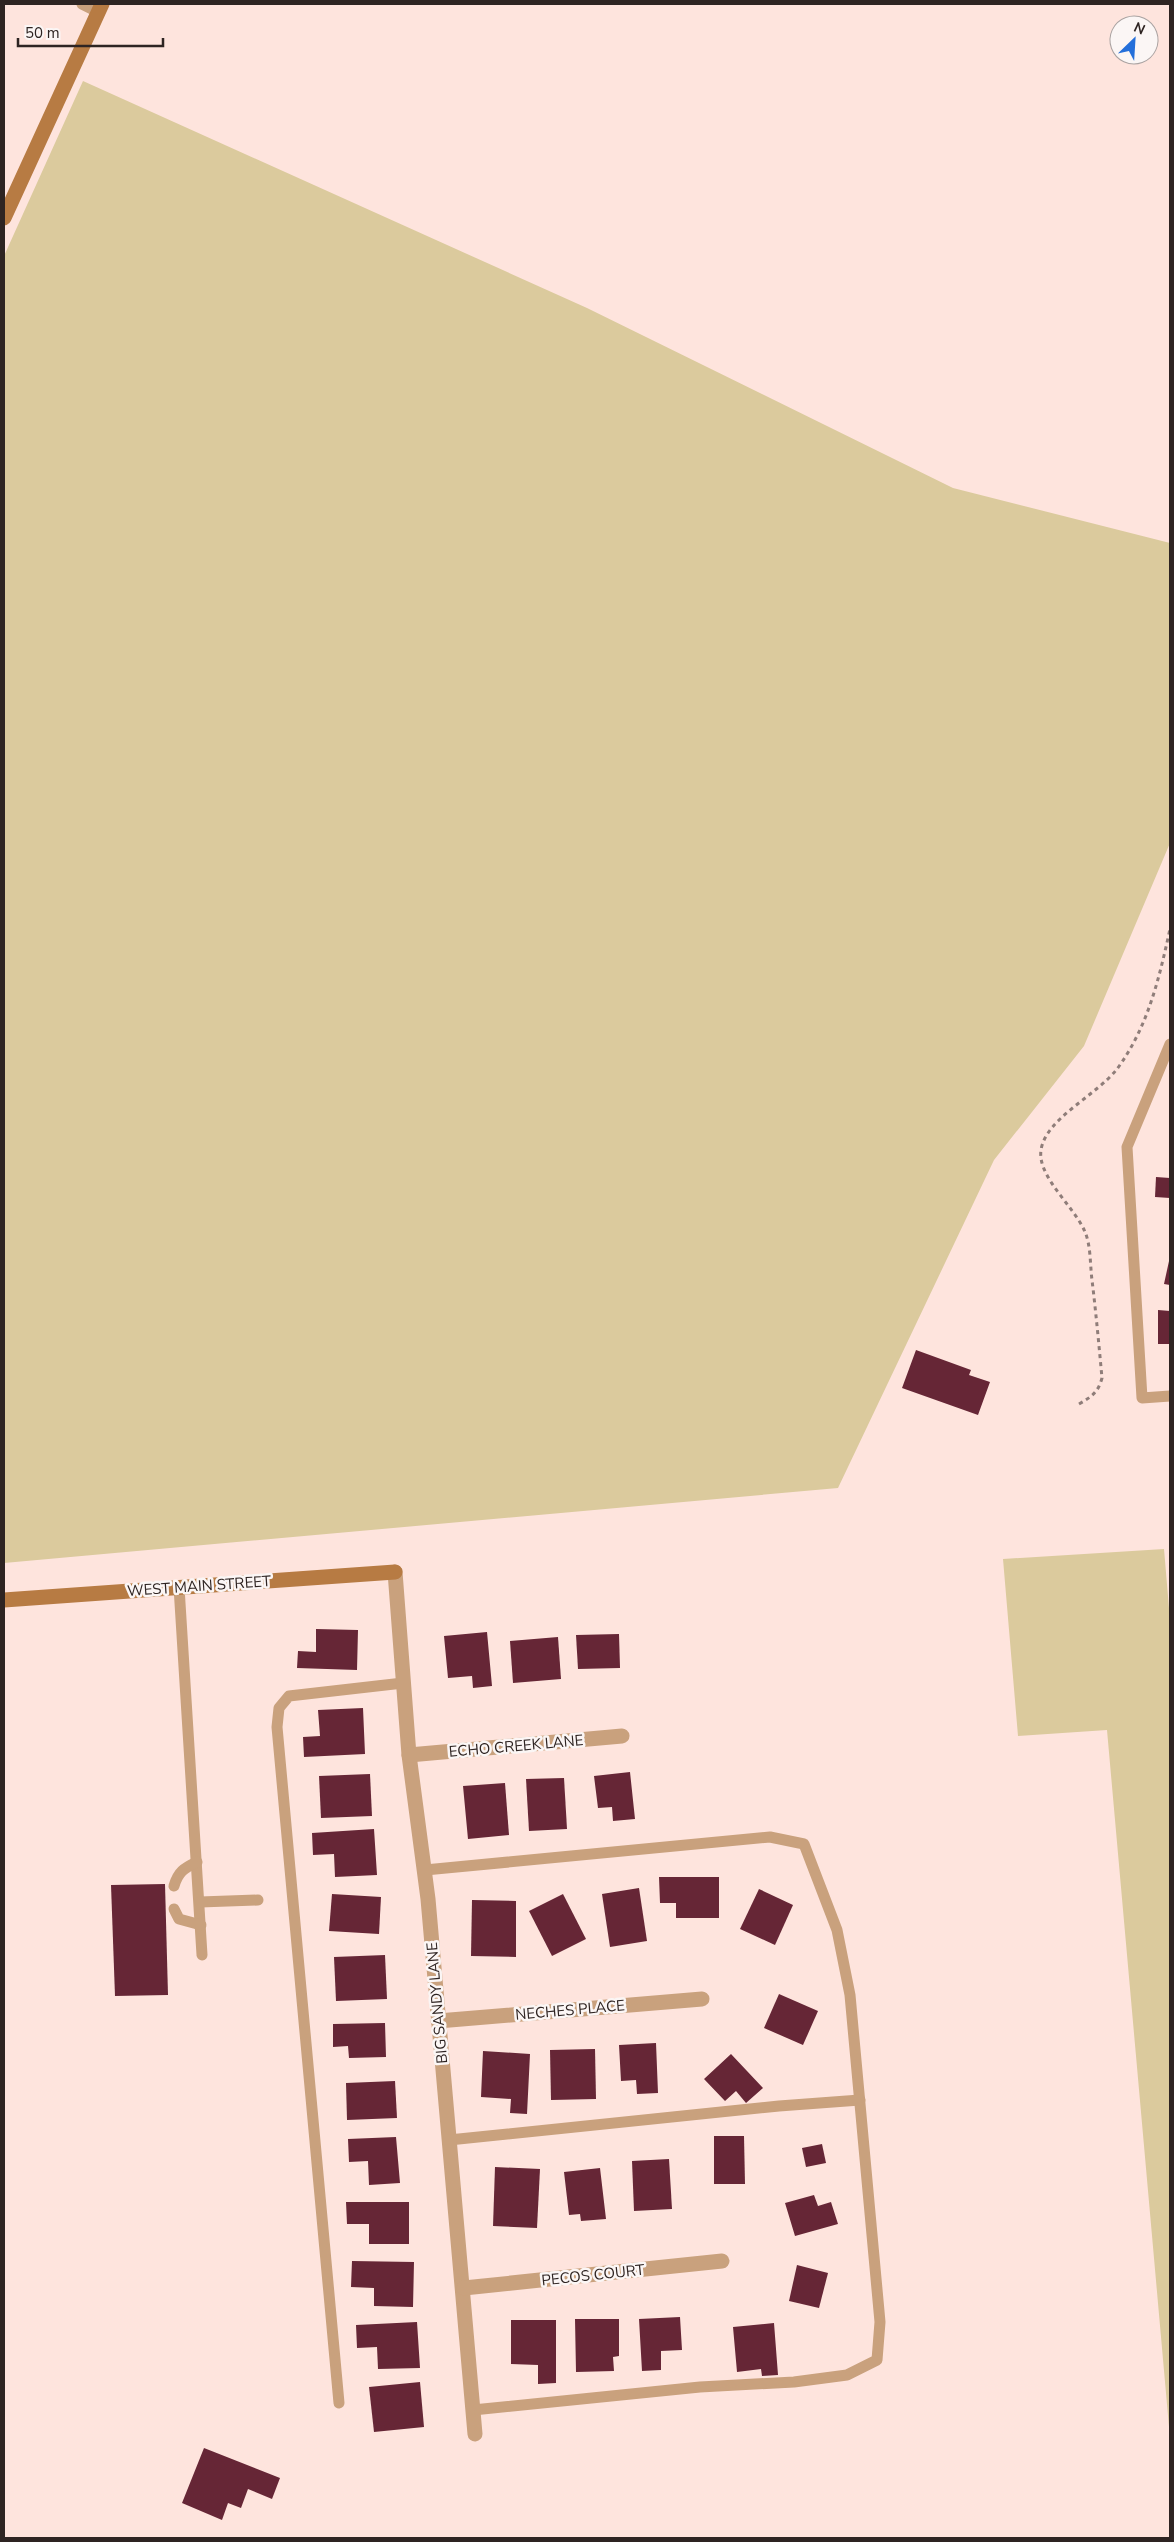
<svg xmlns="http://www.w3.org/2000/svg" width="1174" height="2542" font-family="'Nunito Sans',sans-serif">
	<rect width="100%" height="100%" fill="#fee4dd"/>
	<g fill="#dbca9d">
		<path d="M83 81 587 308 953 488 1170 543V843L1084 1046 994 1160 838 1488 4 1563V256Z"/>
		<path d="M1164 1549 1170 1620V2438L1107 1730 1018 1736 1003 1559Z"/>
	</g>
	<g fill="#662636">
		<path d="M1156 1177 1170 1178V1198L1155 1197Z"/>
		<path d="M1169 1261H1170V1285L1164 1284Z"/>
		<path d="M1158 1310 1170 1311V1344H1158Z"/>
		<path d="M916 1350 971 1370 969 1375 990 1382 978 1415 902 1388Z"/>
		<path d="M316 1629 358 1630 357 1670 297 1668 298 1651 316 1652Z"/>
		<path d="M487 1632 492 1686 473 1688 472 1676 448 1678 444 1636Z"/>
		<path d="M619 1634 620 1668 578 1669 576 1635Z"/>
		<path d="M558 1637 561 1679 513 1683 510 1641Z"/>
		<path d="M363 1708 365 1754 304 1757 303 1737 320 1736 318 1710Z"/>
		<path d="M630 1772 635 1819 613 1821 612 1807 598 1808 594 1776Z"/>
		<path d="M370 1774 372 1816 321 1818 319 1776Z"/>
		<path d="M564 1778 567 1829 529 1831 526 1779Z"/>
		<path d="M505 1783 509 1835 468 1839 463 1786Z"/>
		<path d="M374 1829 377 1875 335 1877 334 1854 313 1855 312 1833Z"/>
		<path d="M659 1877H719V1918H676V1903H660Z"/>
		<path d="M165 1884 168 1995 115 1996 111 1885Z"/>
		<path d="M639 1888 647 1941 610 1947 602 1894Z"/>
		<path d="M759 1889 793 1905 775 1945 740 1929Z"/>
		<path d="M332 1894 381 1897 379 1934 329 1931Z"/>
		<path d="M563 1894 586 1939 552 1956 529 1911Z"/>
		<path d="M472 1900 516 1901V1957L471 1956Z"/>
		<path d="M385 1955 387 1999 336 2001 334 1957Z"/>
		<path d="M779 1994 818 2011 803 2045 764 2028Z"/>
		<path d="M385 2023 386 2057 349 2058 348 2046 333 2047V2024Z"/>
		<path d="M656 2043 658 2093 637 2094 636 2080 621 2081 619 2045Z"/>
		<path d="M595 2049 596 2099 551 2100 550 2050Z"/>
		<path d="M483 2051 530 2054 527 2114 510 2113 511 2099 481 2097Z"/>
		<path d="M731 2054 763 2088 746 2103 736 2091 725 2101 704 2079Z"/>
		<path d="M395 2081 397 2118 347 2120 346 2083Z"/>
		<path d="M714 2136H744L745 2184H714Z"/>
		<path d="M396 2137 400 2183 369 2185 368 2161 349 2162 348 2139Z"/>
		<path d="M822 2144 826 2163 806 2167 802 2148Z"/>
		<path d="M669 2159 672 2209 634 2211 632 2161Z"/>
		<path d="M495 2167 540 2169 537 2228 493 2226Z"/>
		<path d="M600 2168 606 2219 581 2221 580 2214 569 2215 564 2172Z"/>
		<path d="M814 2195 818 2206 831 2202 838 2224 795 2236 785 2203Z"/>
		<path d="M346 2202H409V2244H369V2224H347Z"/>
		<path d="M352 2261 414 2262 413 2307 374 2306V2288L351 2287Z"/>
		<path d="M797 2265 828 2273 819 2308 789 2301Z"/>
		<path d="M680 2317 682 2350 661 2351V2370L642 2371 639 2319Z"/>
		<path d="M575 2319H619V2356L613 2357 614 2371 576 2372Z"/>
		<path d="M511 2320H556V2383L538 2384V2365L511 2364Z"/>
		<path d="M417 2322 420 2368 378 2369 377 2347 357 2348 356 2325Z"/>
		<path d="M774 2323 778 2375 762 2376 761 2369 737 2372 733 2327Z"/>
		<path d="M420 2382 424 2427 374 2432 369 2387Z"/>
		<path d="M204 2448 280 2478 272 2499 248 2489 241 2508 228 2503 222 2520 182 2503Z"/>
	</g>
	<g fill="none" stroke-linecap="round" stroke-linejoin="round">
		<path stroke="#8f7d79" stroke-width="3" stroke-dasharray="4 4" stroke-linecap="butt" d="M1079 1404C1091 1397 1098 1393 1102 1378 1099 1346 1096 1313 1092 1280 1090 1265 1091 1246 1085 1232 1075 1207 1037 1177 1041 1150 1046 1118 1096 1096 1117 1069 1148 1027 1159 979 1170 929"/>
		<g stroke="#c9a17d" stroke-width="11">
			<path d="M82 4 98 12"/>
			<path d="M1170 1044 1127 1147 1142 1398 1170 1396"/>
			<path d="M179 1587 202 1955"/>
			<path d="M425 1870 770 1837 804 1844 837 1930 850 1995 880 2322 877 2360 847 2375 794 2382 700 2387 473 2410"/>
			<path d="M174 1886C178 1872 184 1868 197 1862"/>
			<path d="M200 1902 258 1900"/>
			<path d="M174 1909 179 1919 201 1925"/>
			<path d="M449 2140 779 2106 860 2100"/>
			<path d="M339 2403 277 1727 279 1708 289 1696 403 1683"/>
		</g>
		<g stroke="#c9a17d" stroke-width="15">
			<path d="M395 1572 409 1755 428 1899 475 2434"/>
			<path d="M409 1755 622 1736"/>
			<path d="M438 2021 702 1999"/>
			<path d="M464 2288 722 2261"/>
		</g>
		<g stroke="#b77b43" stroke-width="15">
			<path d="M4 218 102 4"/>
			<path d="M4 1600 395 1572"/>
		</g>
	</g>
	<g text-anchor="middle" stroke-width="5" stroke-linejoin="round" paint-order="stroke">
		<g font-size="15" fill="#2e2422" stroke="#fbf6f5">
			<text transform="translate(199 1586) rotate(-4)" y="5">WEST MAIN STREET</text>
			<text transform="translate(516 1746) rotate(-5)" y="5">ECHO CREEK LANE</text>
			<text transform="translate(437 2003) rotate(-95)" y="5">BIG SANDY LANE</text>
			<text transform="translate(570 2010) rotate(-5)" y="5">NECHES PLACE</text>
			<text transform="translate(593 2275) rotate(-6)" y="5">PECOS COURT</text>
		</g>
	</g>
	<rect width="1174" height="2542" fill="none" stroke="#2e2422" stroke-width="10"/>
	<g transform="translate(1134 40) rotate(25)"><circle r="24" fill="#fbf6f5" stroke="#a9a2a1"/>
	<path d="M0-4L9 19L0 12L-9 19Z" fill="#246fda"/>
	<text y="-8" font-size="14" font-weight="bold" text-anchor="middle" fill="#2e2422">N</text>
	</g>
	<path d="M18 38v8h145v-8" fill="none" stroke="#2e2422" stroke-width="2.5"/>
	<text x="25" y="38" font-size="15" fill="#2e2422" stroke="#fbf6f5" stroke-width="4" paint-order="stroke">50 m</text>
</svg>
